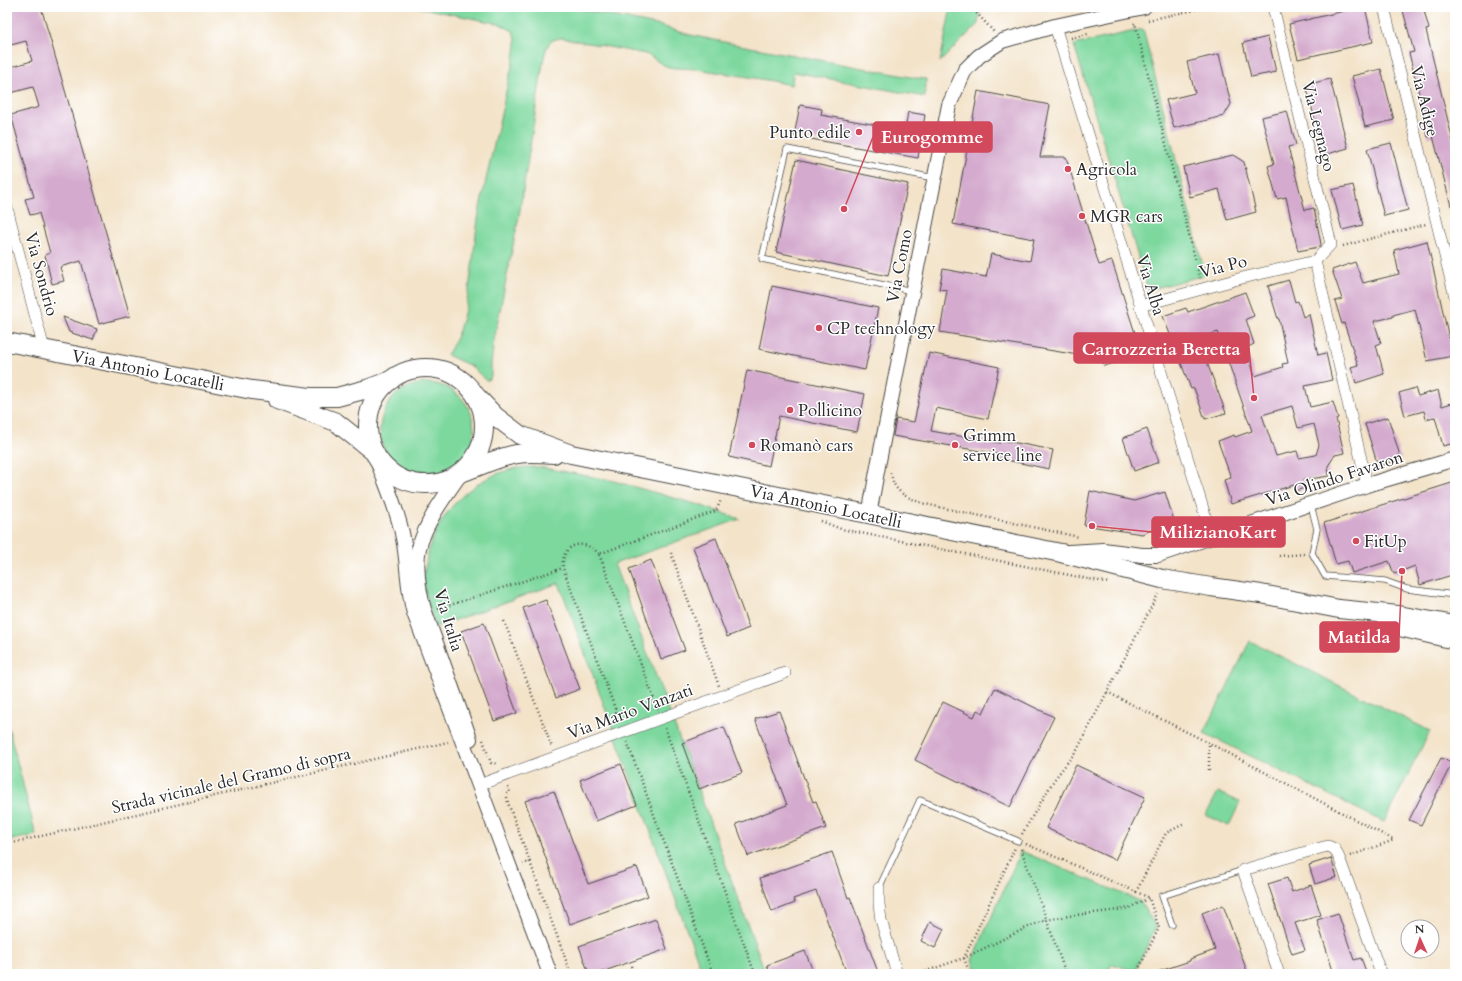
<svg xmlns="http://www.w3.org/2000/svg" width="1462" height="981" font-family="Cardo,serif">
	<rect width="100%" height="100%" fill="#fff"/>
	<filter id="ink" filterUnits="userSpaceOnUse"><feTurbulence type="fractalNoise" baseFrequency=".025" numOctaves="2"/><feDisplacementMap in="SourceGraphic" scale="8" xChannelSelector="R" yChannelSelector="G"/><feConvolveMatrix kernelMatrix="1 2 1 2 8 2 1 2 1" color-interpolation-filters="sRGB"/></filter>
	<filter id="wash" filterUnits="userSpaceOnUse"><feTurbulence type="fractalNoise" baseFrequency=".012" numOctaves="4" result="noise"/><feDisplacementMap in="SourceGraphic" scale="16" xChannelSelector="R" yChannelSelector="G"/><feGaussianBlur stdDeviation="0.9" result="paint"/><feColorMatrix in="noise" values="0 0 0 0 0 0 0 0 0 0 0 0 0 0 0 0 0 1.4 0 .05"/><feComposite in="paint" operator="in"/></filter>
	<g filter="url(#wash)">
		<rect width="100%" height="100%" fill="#f3e3c9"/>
		<g fill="#7dd89e" stroke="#548264">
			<path d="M417 7H570L661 26 690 35 734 44 916 78 926 79 925 97 794 72 791 85C760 78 728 74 696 69 688 68 677 69 669 67 660 65 654 57 645 54L562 38C549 39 547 45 544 57L519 216 494 340 491 365V377L487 381 471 366 447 355C473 316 471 249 481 203 489 164 499 126 507 87 510 72 516 55 516 40L513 31 500 24Z"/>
			<path d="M951 7H981L978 24 940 62Z"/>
			<path d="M1143 29 1205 275 1148 290 1074 45Z"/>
			<circle cx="427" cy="430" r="47"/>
			<path d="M539 467 610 480 699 505 740 519 614 564 674 724 766 974H703L559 583 436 627C430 612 425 595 424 579 423 573 426 565 427 558 435 514 473 476 517 468 524 467 532 467 539 467Z"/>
			<path d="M1250 641 1430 731 1384 822 1204 733Z"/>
			<path d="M7 722 36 835 7 841Z"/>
			<path d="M1218 792 1240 802 1229 826 1206 815Z"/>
			<path d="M1021 851 1140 901 1156 927 1135 971 1112 964 1107 974H977L972 960Z"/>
		</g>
		<g id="blocks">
			<g fill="#d4aace" fill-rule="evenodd">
				<path d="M7 7H41L130 316 99 324 81 261 60 267 64 281 52 284 45 255 50 253 39 213 30 215 25 199 34 197 11 115 39 107 33 87 7 94V68L32 61 26 41 7 46Z"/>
				<path d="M1361 7H1365L1373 42 1298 59 1289 24Z"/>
				<path d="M1402 7H1423L1429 29 1426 30 1455 150V206H1451L1433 136 1428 137 1419 103 1421 102 1409 53 1414 52Z"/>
				<path d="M1268 37 1276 72 1251 77 1243 43Z"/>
				<path d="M1219 54 1231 104 1224 116 1174 128 1166 100 1195 93 1187 62Z"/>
				<path d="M1381 69 1394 120 1365 127 1352 76Z"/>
				<path d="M1330 79 1348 148 1324 155 1306 85Z"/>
				<path d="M978 91 1050 105 1040 157H1066L1099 265 1112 261 1142 355 1104 366 1102 359 940 332 947 290 939 289 943 269 986 277 991 254 1030 261 1034 239 953 224Z"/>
				<path d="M800 105 822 109 821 115 905 130 908 112 925 115 918 158 794 136Z"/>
				<path d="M1287 111 1296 145 1288 147 1305 210 1314 208 1321 244 1319 247 1298 251 1286 197 1277 199 1268 166 1274 164 1262 117Z"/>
				<path d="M1391 143 1408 210 1384 216 1367 149Z"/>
				<path d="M1233 155 1244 162 1256 212 1227 220 1219 189 1190 197 1183 167Z"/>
				<path d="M796 160 908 184 888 276 776 252Z"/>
				<path d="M1353 185 1363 225 1342 230 1332 190Z"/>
				<path d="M1427 241 1453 356 1427 361 1415 309 1393 315V317L1374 321 1381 343 1376 345 1384 374 1356 383 1351 367 1358 365 1344 323 1342 324 1335 301 1342 299 1332 270 1355 262 1363 283 1399 274 1394 250Z"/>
				<path d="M1289 280 1295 302 1298 301 1303 317 1309 314 1318 355 1326 353 1332 380 1305 386 1310 407 1333 402 1338 418 1336 419 1344 453 1335 455 1328 466 1329 476 1304 480 1305 488 1295 491 1294 485 1231 504 1224 480 1231 478 1218 441 1234 435 1235 437 1252 431 1218 332 1198 339 1226 413 1205 419 1194 388 1191 389 1163 316 1186 308 1188 312 1245 292 1254 316 1246 319 1254 344 1246 348 1255 376 1283 367 1282 364 1288 363 1279 319H1278L1268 286ZM1292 406 1298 428 1314 424 1319 445 1316 455 1299 458 1297 451 1276 456 1262 415Z"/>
				<path d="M772 286 878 308 865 370 759 349Z"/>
				<path d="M63 317 97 329 93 340 69 332Z"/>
				<path d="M929 353 999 367 988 419 936 408 931 431 1000 443 1001 440 1053 450 1049 469 997 458 998 454 893 436 896 419 914 422Z"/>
				<path d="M747 370 865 394 857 432 779 416 769 466 729 457Z"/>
				<path d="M1415 388 1418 396 1438 390 1442 406 1455 402V443L1443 446 1435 417 1426 419 1424 411 1405 416 1399 393Z"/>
				<path d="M1388 417 1401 459 1378 466 1365 424Z"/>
				<path d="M1147 429 1159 462 1134 471 1123 438Z"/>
				<path d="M1455 482V574L1420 585 1415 566 1394 574 1389 561 1352 573 1348 561 1336 564 1324 523Z"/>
				<path d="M1090 491 1134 501 1165 492 1174 521 1142 534 1084 525Z"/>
				<path d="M716 538 749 628 727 637 693 547Z"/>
				<path d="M651 560 685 650 661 659 629 569Z"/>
				<path d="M546 600 580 689 556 698 523 608Z"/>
				<path d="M484 623 517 713 494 721 461 631Z"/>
				<path d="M995 688 1054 717 1010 807 915 760 943 702 974 717 977 710 983 713Z"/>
				<path d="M779 711 813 802 816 801 826 828 748 856 736 824 787 805 755 719Z"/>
				<path d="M724 727 742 773 699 789 682 743Z"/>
				<path d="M1441 758 1452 763 1421 825 1409 820Z"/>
				<path d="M621 764 637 805 596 821 580 780Z"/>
				<path d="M1076 765 1145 797 1115 860 1046 828Z"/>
				<path d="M554 791 588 884 637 867 648 896 570 924 525 801Z"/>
				<path d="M832 852 848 898 850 897 878 972 872 974H847L816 891 793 899 795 903 772 912 760 878Z"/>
				<path d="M1331 858 1337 877 1315 884 1309 865Z"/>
				<path d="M1287 878 1292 892 1311 885 1321 915 1295 923 1305 950 1292 954 1268 884Z"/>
				<path d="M1223 905 1248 974H1157V972L1190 961V959L1215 950 1202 913Z"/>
				<path d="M1338 913 1354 960 1361 958 1367 974H1334L1317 920Z"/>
				<path d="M656 919 667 949 596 974H589L579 946Z"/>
				<path d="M930 922 944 929 935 948 921 941Z"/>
				<path d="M805 951 814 974H770L767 965Z"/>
			</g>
		</g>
	</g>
	<g filter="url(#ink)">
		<use href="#blocks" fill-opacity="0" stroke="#494743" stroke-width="1"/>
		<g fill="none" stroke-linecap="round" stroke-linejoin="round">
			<g stroke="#494743" stroke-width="7">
				<g id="service">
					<path d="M912 291 762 259 787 149 934 178"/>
					<path d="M1311 505 1317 529 1312 553 1325 576 1385 581 1407 589 1455 595"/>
					<path d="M879 888 920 800 1018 841"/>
					<path d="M1172 925 1162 896 1243 870"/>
				</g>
			</g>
			<g stroke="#494743" stroke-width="12">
				<g id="minor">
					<path d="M1273 7 1331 244 1315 261"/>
					<path d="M1384 7 1455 297"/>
					<path d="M1055 26 1212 538"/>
					<path d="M7 208 44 349"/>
					<path d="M1315 261 1367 485"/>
					<path d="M1140 306 1242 278 1315 261"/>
					<path d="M487 782 785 673"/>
					<path d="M879 888V904L881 920 897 974"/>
					<path d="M1279 974 1243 870 1320 848 1328 846 1335 849 1340 860 1381 974"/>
				</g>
			</g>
			<g stroke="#494743" stroke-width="16">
				<g id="tertiary">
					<path d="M375 454C384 481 398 509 403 538 408 563 407 589 414 613 459 734 505 853 550 974"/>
					<path d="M461 473C445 496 426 521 419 548 415 565 419 593 424 609L470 739"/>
					<path d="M869 515 878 466 949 105 965 70 979 56 1002 41 1055 26 1144 7"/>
					<path d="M1069 552 1103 550 1142 555H1158L1367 485 1455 459"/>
				</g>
			</g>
			<g stroke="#494743" stroke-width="20">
				<g id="primary">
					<path d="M7 342 252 390 310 397H337L367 389 391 380"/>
					<circle cx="426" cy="426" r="58"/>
					<path d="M477 397 495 416 520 435 571 454 1061 553 1162 579 1211 587 1261 594 1339 609 1398 615 1455 625"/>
					<path d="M277 400 336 422 375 453"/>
					<path d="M463 472C481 466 498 457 517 454 529 452 542 453 554 454"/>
					<path d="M1387 624 1455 640"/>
				</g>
			</g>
			<g stroke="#494743" stroke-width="2.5" stroke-dasharray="1 3" stroke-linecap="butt">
				<path d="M971 7 994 32"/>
				<path d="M1148 20 1208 7"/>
				<path d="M1134 24 1135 23 1200 278"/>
				<path d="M1071 38 1088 34"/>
				<path d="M1343 246 1426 224"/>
				<path d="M891 473C894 494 907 497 925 504L1079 537"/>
				<path d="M821 521 841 529 1109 583"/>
				<path d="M671 553 719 686"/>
				<path d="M599 554C584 537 560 544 563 568L620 722"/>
				<path d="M1279 556 1304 554"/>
				<path d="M438 609 563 568"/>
				<path d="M504 621 552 747"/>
				<path d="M1107 692 1209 743 1394 840"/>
				<path d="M658 709 599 554 716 511 721 500"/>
				<path d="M665 728 755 974"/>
				<path d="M483 740 491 763 498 764"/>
				<path d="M627 742 713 974"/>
				<path d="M1209 770V743"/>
				<path d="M508 787 510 792 507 794V797L508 803 530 862 523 864"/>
				<path d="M1022 834 1054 780 1077 750 1158 594"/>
				<path d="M7 844 448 742"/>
				<path d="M1026 844 1150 898"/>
				<path d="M1021 849 1066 974"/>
				<path d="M1350 856 1394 840"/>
				<path d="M530 862 571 974"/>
				<path d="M1136 892 1166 833 1184 824"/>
				<path d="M631 966 634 974"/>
				<path d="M918 974 964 958 1015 848"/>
				<path d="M970 974 964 958 1028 927 1046 920 1075 915 1111 911 1129 908 1149 898 1159 928 1137 972 1124 973"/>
			</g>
			<use href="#service" stroke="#fff" stroke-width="5.5"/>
			<use href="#minor" stroke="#fff" stroke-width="11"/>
			<use href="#tertiary" stroke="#fff" stroke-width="14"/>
			<use href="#primary" stroke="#fff" stroke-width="18"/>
		</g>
	</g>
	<g fill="#d1495b" stroke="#fff" stroke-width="1.5">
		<circle cx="859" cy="132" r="4"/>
		<circle cx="1068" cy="169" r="4"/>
		<circle cx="1082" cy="216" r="4"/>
		<circle cx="819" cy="328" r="4"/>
		<circle cx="790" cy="410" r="4"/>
		<circle cx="752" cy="445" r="4"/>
		<circle cx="955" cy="445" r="4"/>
		<circle cx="1356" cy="541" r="4"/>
	</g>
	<g text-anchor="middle" stroke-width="3" stroke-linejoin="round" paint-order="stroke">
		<g font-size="17" fill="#2b2b2b" stroke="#fff">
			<text transform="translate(1425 101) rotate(76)" y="6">Via Adige</text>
			<text transform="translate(1319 126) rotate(76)" y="6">Via Legnago</text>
			<text transform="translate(899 266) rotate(-79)" y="6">Via Como</text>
			<text transform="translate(1223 266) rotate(-14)" y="6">Via Po</text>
			<text transform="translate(42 274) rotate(75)" y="6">Via Sondrio</text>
			<text transform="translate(1151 285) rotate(73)" y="6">Via Alba</text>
			<text transform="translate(148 370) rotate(11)" y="6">Via Antonio Locatelli</text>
			<text transform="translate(1334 478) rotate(-18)" y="6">Via Olindo Favaron</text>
			<text transform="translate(826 506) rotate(12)" y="6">Via Antonio Locatelli</text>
			<text transform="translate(449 620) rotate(73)" y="6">Via Italia</text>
			<text transform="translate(630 711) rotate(-20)" y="6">Via Mario Vanzati</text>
			<text transform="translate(231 780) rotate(-13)" y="6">Strada vicinale del Gramo di sopra</text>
		</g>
		<g font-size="17" fill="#2b2b2b" stroke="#fff" text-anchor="start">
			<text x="851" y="138" text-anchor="end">Punto edile</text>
			<text x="1076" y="175">Agricola</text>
			<text x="1090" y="222">MGR cars</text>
			<text x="827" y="334">CP technology</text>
			<text x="798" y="416">Pollicino</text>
			<text x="963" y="441">Grimm<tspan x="963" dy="20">service line</tspan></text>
			<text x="760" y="451">Romanò cars</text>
			<text x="1364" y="547">FitUp</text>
		</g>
	</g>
	<path fill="none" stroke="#d1495b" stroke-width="1.5" d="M844 209L873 137M1254 398L1249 348M1092 526L1152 532M1402 571L1399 637"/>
	<g fill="#d1495b" stroke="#fff" stroke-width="1.5">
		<circle cx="844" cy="209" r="4"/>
		<circle cx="1254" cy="398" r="4"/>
		<circle cx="1092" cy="526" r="4"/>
		<circle cx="1402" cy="571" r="4"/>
	</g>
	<g fill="#d1495b" stroke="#d1495b" stroke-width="1.5">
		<rect x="873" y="122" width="119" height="30" rx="4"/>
		<rect x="1074" y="333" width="175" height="30" rx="4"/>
		<rect x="1152" y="517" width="133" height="30" rx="4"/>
		<rect x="1320" y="622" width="79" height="30" rx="4"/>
	</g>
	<g font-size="18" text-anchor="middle" font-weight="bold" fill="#fff">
		<text x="932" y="143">Eurogomme</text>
		<text x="1161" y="355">Carrozzeria Beretta</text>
		<text x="1218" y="538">MilizianoKart</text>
		<text x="1359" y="643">Matilda</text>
	</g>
	<rect width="1462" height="981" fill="none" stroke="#fff" stroke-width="24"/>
	<g transform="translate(1420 939) rotate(357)"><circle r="19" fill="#ffffff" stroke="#aaaaaa"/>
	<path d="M0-3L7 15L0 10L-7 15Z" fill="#d1495b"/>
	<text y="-6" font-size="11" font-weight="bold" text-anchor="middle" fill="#2b2b2b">N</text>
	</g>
</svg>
